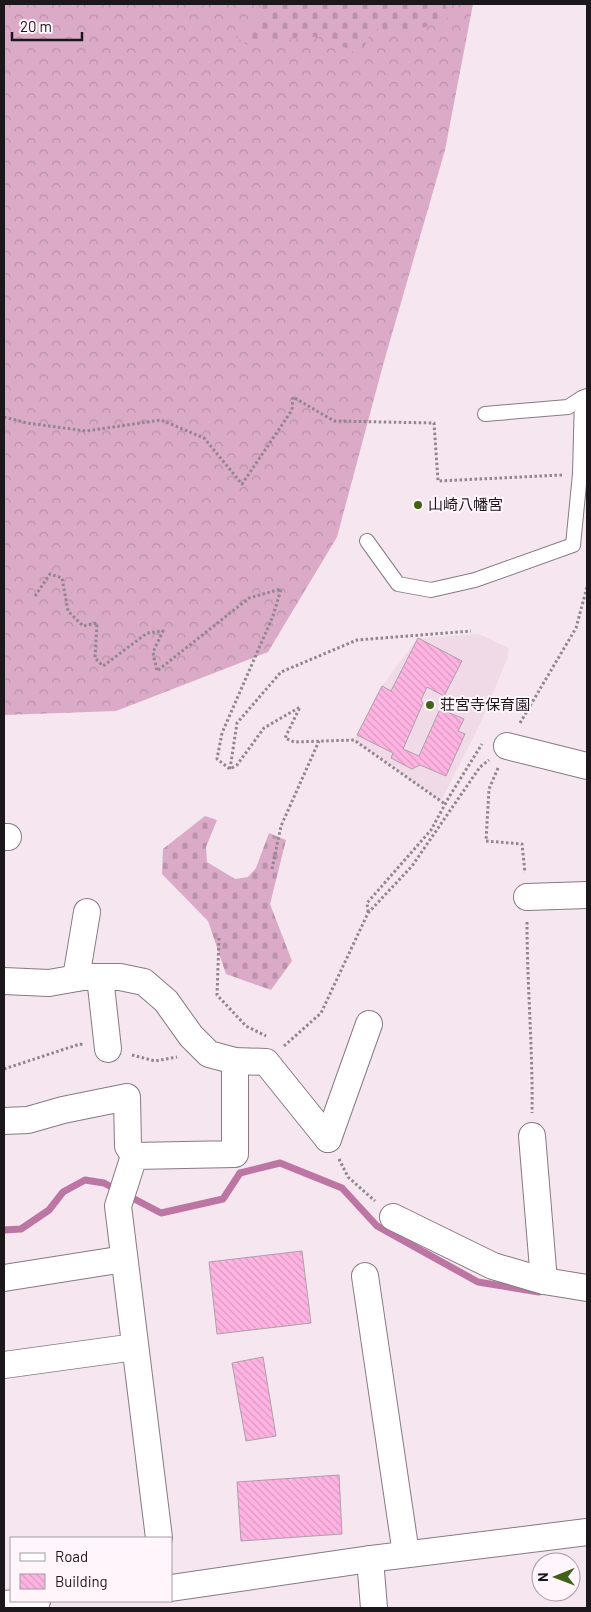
<svg xmlns="http://www.w3.org/2000/svg" width="591" height="1612" font-family="Barlow,'Noto Sans JP',sans-serif">
	<defs>
		<pattern id="forest-crowns" width="20" height="18" patternUnits="userSpaceOnUse" patternTransform="scale(1.25)"><rect width="20" height="18" fill="#daaac7"/><path d="M2 6a3 3 0 1 1 6 0M12 15a3 3 0 1 1 6 0" fill="none" stroke="#ba92aa"/></pattern>
		<pattern id="cemetery-stones" width="16" height="16" patternUnits="userSpaceOnUse" patternTransform="scale(1.25)"><rect width="16" height="16" fill="#daaac7"/><path d="M2 7V4a2 2 0 0 1 4 0v3zM10 15v-3a2 2 0 0 1 4 0v3z" fill="#ba92aa"/></pattern>
		<pattern id="building-back-hatch" width="6" height="6" patternUnits="userSpaceOnUse" patternTransform="scale(1.25)"><rect width="6" height="6" fill="#ffb3e2"/><path d="M-1 5l2 2M0 0l6 6M5-1l2 2" fill="none" stroke="#da99c1"/></pattern>
	</defs>
	<rect width="100%" height="100%" fill="#f5e6ef"/>
	<path fill="#f1dae7" d="M479 634 509 648 507 659 480 724 441 801 354 740 382 686 418 638Z"/>
	<path fill="url(#forest-crowns)" d="M4 4H473L445 150 383 365 337 537 268 652 116 711 4 715Z"/>
	<g fill="url(#cemetery-stones)">
		<path d="M262 4H445L449 17C419 33 406 31 373 28L360 55 324 37H295L247 45 236 37 262 20Z"/>
		<path d="M205 816 217 820 206 847 207 862 235 879 248 877 256 868 269 833 286 840 270 904 292 961 271 990 226 974 208 921 162 874 163 849Z"/>
	</g>
	<g fill="none" stroke-linecap="round" stroke-linejoin="round">
		<path stroke="#bd76a3" stroke-width="7" d="M4 1230 21 1229 49 1210 63 1192 85 1180 104 1183 161 1213 223 1199 240 1173 280 1163 342 1188 377 1226 478 1282 539 1292"/>
	</g>
	<g fill="url(#building-back-hatch)" stroke="#aea0a8">
		<path d="M418 638 462 661 444 696 427 687 421 700 423 703 403 749 419 756 440 709 464 719 458 731 465 734 446 776 420 765 412 769 391 758 393 753 357 735 382 686 391 691Z"/>
		<path d="M302 1251 311 1323 217 1334 209 1262Z"/>
		<path d="M263 1357 276 1436 246 1441 232 1363Z"/>
		<path d="M339 1475 342 1534 241 1541 237 1482Z"/>
	</g>
	<g fill="none" stroke-linecap="round" stroke-linejoin="round">
		<g stroke="#877a82" stroke-width="16">
			<g id="lane">
				<path d="M485 414 568 407 582 398"/>
				<path d="M367 541 398 584 431 590 475 580 573 545 580 474 582 398 587 396"/>
			</g>
		</g>
		<g stroke="#877a82" stroke-width="28">
			<g id="street">
				<path d="M507 746 587 766"/>
				<path d="M4 837H8"/>
				<path d="M527 897 587 895"/>
				<path d="M100 977 108 1049"/>
				<path d="M76 978 87 912"/>
				<path d="M4 981 49 983 83 977H120L144 982 166 1001 191 1036 209 1054 235 1061 266 1062 328 1139"/>
				<path d="M4 1121 28 1120 63 1110 127 1097 128 1146 134 1156"/>
				<path d="M532 1136 544 1281"/>
				<path d="M328 1139 369 1024"/>
				<path d="M393 1217 493 1266 544 1281 587 1288"/>
				<path d="M365 1276 406 1554"/>
				<path d="M4 1278 124 1259"/>
				<path d="M4 1365 135 1347"/>
				<path d="M159 1538 118 1206 134 1156 235 1154V1061"/>
				<path d="M370 1559 374 1608"/>
				<path d="M171 1588 370 1559 587 1532"/>
				<path d="M4 1604 37 1601"/>
			</g>
		</g>
		<g stroke="#91868d" stroke-width="3" stroke-dasharray="2.5 2.5" stroke-linecap="butt">
			<path d="M4 417 27 423 86 431 161 420 204 438 242 484 292 410 293 397 334 421 434 423 438 481 562 475"/>
			<path d="M35 596 50 574 62 578 68 611 83 626 97 623 95 658 103 666 147 633 163 631 153 652 157 671 249 598 281 589 273 616 222 733 217 759 230 769 237 765 264 728 300 707 285 738 294 742 354 740 445 804"/>
			<path d="M520 723 576 628 587 587"/>
			<path d="M498 768 489 789 486 841 522 844 525 873"/>
			<path d="M230 769 237 723 281 672 357 640 471 631"/>
			<path d="M272 869 281 826 319 741"/>
			<path d="M368 912 367 903 431 830 449 797 482 744"/>
			<path d="M527 922C527 986 533 1049 532 1113"/>
			<path d="M219 938 217 995 246 1026 266 1036"/>
			<path d="M284 1046 321 1013 368 913 412 866 480 767 489 760"/>
			<path d="M132 1055 155 1061 177 1057"/>
			<path d="M4 1069 80 1044 84 1045"/>
			<path d="M339 1159 348 1177 375 1201"/>
		</g>
		<use href="#lane" stroke="#fff" stroke-width="14"/>
		<use href="#street" stroke="#fff" stroke-width="26"/>
	</g>
	<g fill="#3f6118" stroke="#fff5fb" stroke-width="2">
		<circle cx="418" cy="505" r="5"/>
		<circle cx="430" cy="705" r="5"/>
	</g>
	<g text-anchor="middle" stroke-width="4" stroke-linejoin="round" paint-order="stroke">
		<g font-size="15" fill="#1c171a" stroke="#fff5fb" text-anchor="start">
			<text x="428" y="510">山崎八幡宮</text>
			<text x="440" y="710">荘宮寺保育園</text>
		</g>
	</g>
	<rect width="591" height="1612" fill="none" stroke="#1c171a" stroke-width="10"/>
	<rect x="10" y="1537" width="162" height="65" fill="#fff5fb" stroke="#a49ca1"/>
	<rect x="20" y="1553" width="25" height="8" fill="#ffffff" stroke="#a49ca1"/>
	<text x="55" y="1562" font-size="15" fill="#1c171a">Road</text>
	<rect x="20" y="1574" width="25" height="15" fill="url(#building-back-hatch)" stroke="#a49ca1"/>
	<text x="55" y="1587" font-size="15" fill="#1c171a">Building</text>
	<g transform="translate(556 1577) rotate(269)"><circle r="24" fill="#fff5fb" stroke="#a49ca1"/>
	<path d="M0-4L9 19L0 12L-9 19Z" fill="#3f6118"/>
	<text y="-8" font-size="14" font-weight="bold" text-anchor="middle" fill="#1c171a">N</text>
	</g>
	<path d="M12 32v8h70v-8" fill="none" stroke="#1c171a" stroke-width="2.5"/>
	<text x="20" y="32" font-size="15" fill="#1c171a" stroke="#fff5fb" stroke-width="4" paint-order="stroke">20 m</text>
</svg>
